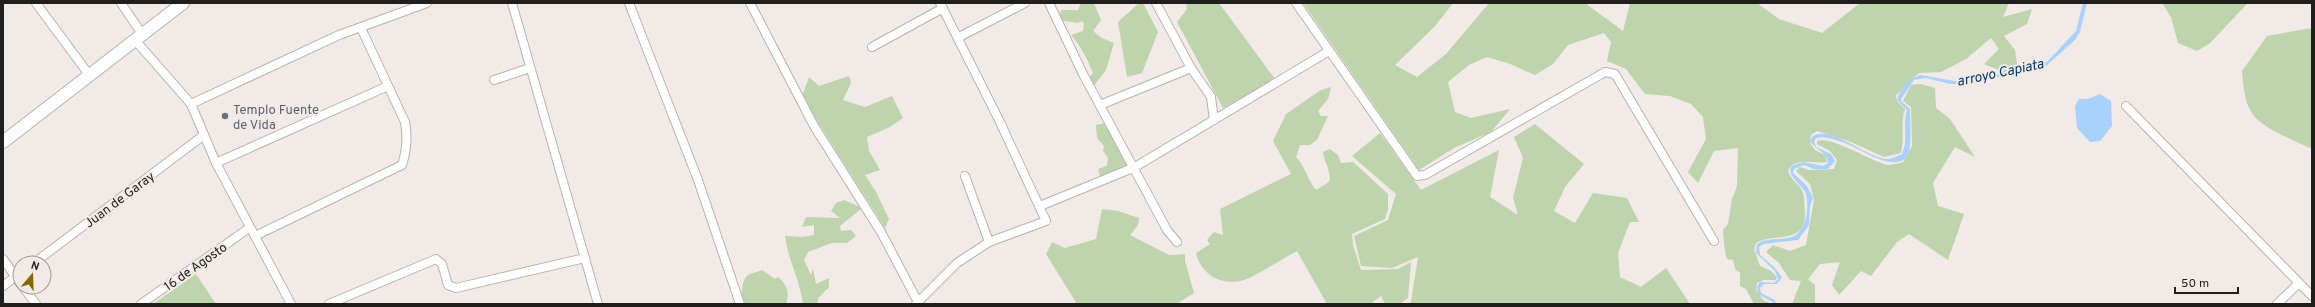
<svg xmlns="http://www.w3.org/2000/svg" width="2315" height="307" font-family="Overpass,sans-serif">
	<rect width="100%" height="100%" fill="#f1eae6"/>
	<g fill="#bdd4ac">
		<path d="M1081 3H1094L1101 20 1093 31 1102 38 1114 43 1106 70 1093 87 1085 79 1093 74C1088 59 1081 47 1071 35L1083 31 1084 24 1082 21 1078 23 1059 20 1061 10H1078Z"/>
		<path d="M1139 3H1143L1158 32 1142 73 1127 77 1118 22Z"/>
		<path d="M1186 3H1219L1275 79 1223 108 1177 22 1187 9Z"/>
		<path d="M1303 3H1453L1435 26 1395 65 1417 77 1446 54 1489 3H1585L1623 31 1630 3H1757L1779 19 1822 33 1860 3H2009L2003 17 2032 9 2027 24 2004 36 2015 50 2017 64 2004 72 1984 64 1999 49 1991 38 1966 59 1941 72 1919 73 1896 95 1897 101 1905 109C1900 122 1905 137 1901 153L1884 157 1851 142 1817 131 1811 135 1810 143 1815 150 1825 155 1827 162C1813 164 1797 157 1788 170 1790 181 1800 183 1803 193 1805 198 1804 206 1805 212 1806 246 1775 232 1756 243L1754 249 1760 266 1771 271 1777 277 1776 280H1764L1757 283 1756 290 1764 301 1773 304H1754L1746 289 1740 286V273L1735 269 1733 260 1727 259C1724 249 1724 240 1723 230L1728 224 1732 199 1737 186 1738 148 1714 151 1698 183 1688 172 1706 139 1703 117 1691 104 1670 96 1645 94 1626 69 1607 61 1611 42 1604 33 1568 45 1553 64 1535 75 1510 64 1487 57 1469 65 1448 82 1455 112 1471 118 1510 109 1491 132 1454 148 1419 170Z"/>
		<path d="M2162 3H2248L2210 43 2197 51 2178 43 2171 17Z"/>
		<path d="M2312 28V149C2294 140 2259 128 2250 110 2244 98 2243 84 2242 71L2267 36Z"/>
		<path d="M849 76 851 83 843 100 865 107 892 96 903 118 890 127 867 137 869 151 880 170 865 175 876 192 889 219 885 228 802 97 809 77 819 86Z"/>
		<path d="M1920 84 1935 88 1936 108 1950 119 1975 157 1955 147 1933 183 1938 206 1964 214 1948 260 1909 234 1897 242 1871 276 1861 271 1839 295 1832 285 1840 262 1820 264 1808 279 1815 285V303L1792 304 1801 281 1790 280 1779 263 1766 252 1773 245 1790 251 1806 245 1814 200 1810 184 1796 171 1800 167 1809 170 1834 169 1837 160 1830 151 1817 144V141C1831 135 1872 162 1888 165 1892 165 1899 163 1903 162L1912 146 1911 107 1903 101 1911 85Z"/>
		<path d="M1331 87 1328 99 1318 111 1321 116H1328L1317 140 1310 145H1300L1296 157C1306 167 1307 180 1316 190L1329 182C1332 172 1324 162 1323 152L1330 149 1338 155 1341 163 1353 162 1388 194V209L1385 219 1352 234 1353 245 1361 270 1398 269 1411 262 1408 298 1400 304H1385L1381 296 1370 304H1327L1297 251C1285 257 1250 280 1240 281 1218 285 1201 273 1196 253L1210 244 1207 240 1214 232 1223 235 1220 209 1291 174 1273 141 1286 114 1321 90Z"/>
		<path d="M1105 123 1134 167 1101 180 1098 169 1107 166 1108 158 1103 151 1104 146 1097 138 1096 125Z"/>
		<path d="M1535 124 1584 164 1565 187 1554 211 1575 223 1593 193 1627 198 1639 222H1630L1618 253 1620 277 1641 287 1666 268 1690 304H1407L1411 302 1418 257 1392 268 1361 266 1354 236 1388 220 1396 194 1352 156 1380 133 1421 190 1499 150 1490 197 1518 215 1513 198 1523 158 1514 137Z"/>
		<path d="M844 200 862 208 840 226 841 231 851 230 856 236 847 243H832L808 252 804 260 811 275 813 268 816 284 829 278V287L819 297 817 304H803C800 280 788 260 785 236L803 237 814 235V225L802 227 806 217 840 218 831 211 836 203Z"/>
		<path d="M1102 209 1118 211 1139 218 1138 225 1130 235 1169 255 1185 254V261L1194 293 1176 304H1077L1046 254 1052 242 1065 248 1096 239Z"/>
		<path d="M762 270 775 279 778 277C787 285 790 292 786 304H743C741 298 741 281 747 276 750 273 758 272 762 270Z"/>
		<path d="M196 274 216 304H153Z"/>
	</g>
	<g fill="#a9d1fd">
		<path d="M2083 3H2087L2080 32 2075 40 2046 66 2023 67 2003 77H1988L1962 84H1950L1926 78 1914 80 1901 99V101L1910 109C1910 120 1911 134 1910 146 1907 178 1868 154 1854 147 1845 143 1825 135 1816 138L1814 142 1816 147 1831 154 1835 161 1828 169H1814L1804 165 1794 169 1793 173 1807 186 1813 198 1810 206 1809 225 1798 240 1764 244 1759 247 1760 255 1774 267 1782 277 1777 284H1764L1760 288 1761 293 1775 300 1776 304 1758 294 1757 287 1760 282 1774 283 1778 279 1775 271 1756 253 1757 244C1768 236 1784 242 1796 235 1807 227 1810 203 1805 192 1800 183 1790 178 1790 169L1792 166 1803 162 1823 166 1828 163C1828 152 1815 150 1810 141L1813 136C1831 125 1869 159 1887 159 1892 159 1897 156 1902 154 1909 137 1902 125 1907 110L1897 100 1900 91 1910 80 1920 75 1955 81 1968 80 1986 75 1999 74 2018 66 2047 62 2076 31Z"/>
		<path d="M2100 94 2111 101 2112 126 2100 141 2090 142 2077 128 2075 106 2079 99H2088Z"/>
	</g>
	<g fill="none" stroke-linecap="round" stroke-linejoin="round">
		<g stroke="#b9b3ae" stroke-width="10">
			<g id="minor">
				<path d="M36 3 90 76"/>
				<path d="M121 3 142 34"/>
				<path d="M512 3 598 304"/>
				<path d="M629 3 698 180 740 304"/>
				<path d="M750 3 814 126 881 232 918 302"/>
				<path d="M1049 3 1084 76 1167 230 1177 242"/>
				<path d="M1296 3 1417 176 1425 175 1605 72 1615 74 1714 241"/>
				<path d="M959 37 1025 3"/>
				<path d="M135 40 191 104 216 163 291 304"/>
				<path d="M872 47 943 8"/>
				<path d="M1191 68 1211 97 1214 120"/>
				<path d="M494 80 530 68"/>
				<path d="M191 104 339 35 427 3"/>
				<path d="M1100 105 1191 68 1156 3"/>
				<path d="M2126 106 2312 296"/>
				<path d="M216 163 388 86"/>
				<path d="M965 176 989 242"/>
				<path d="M1040 206 1135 167 1329 51"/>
				<path d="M255 236 402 165C407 150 408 138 405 122L361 28"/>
				<path d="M3 259 20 283"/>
				<path d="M34 263 204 135"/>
				<path d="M3 286 19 274"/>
				<path d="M23 287 36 304"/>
				<path d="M141 304 249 228"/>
				<path d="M329 304 436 259 442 264 448 285 456 288 585 258"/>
				<path d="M916 304 957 263 989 242 1046 221 999 120 940 3"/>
				<path d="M2277 304 2299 283"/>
			</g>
		</g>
		<g stroke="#b9b3ae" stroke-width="14">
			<path id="primary" d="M3 142 183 3"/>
		</g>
		<use href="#minor" stroke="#fff" stroke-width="8"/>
		<use href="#primary" stroke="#fff" stroke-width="12"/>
	</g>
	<circle fill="#6b7280" stroke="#f1eae6" stroke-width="1.5" cx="225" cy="116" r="4"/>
	<g text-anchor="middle" stroke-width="4" stroke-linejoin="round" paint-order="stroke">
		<g font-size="13" fill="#5b616d" stroke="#f1eae6" text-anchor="start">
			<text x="233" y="114">Templo Fuente<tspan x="233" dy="15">de Vida</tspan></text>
		</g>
		<g font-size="13" fill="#211f1d" stroke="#f1eae6">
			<text transform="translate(119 199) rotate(-37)" y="5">Juan de Garay</text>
			<text transform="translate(195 266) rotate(-35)" y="5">16 de Agosto</text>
		</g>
		<g font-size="14" font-style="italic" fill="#003969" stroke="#f1eae6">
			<text transform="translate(2000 72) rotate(-12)" y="5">arroyo Capiata</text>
		</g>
	</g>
	<rect width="2315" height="307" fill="none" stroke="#211f1d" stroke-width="8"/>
	<g transform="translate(32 275) rotate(19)"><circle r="19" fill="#f1eae6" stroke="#9e9996"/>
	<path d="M0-3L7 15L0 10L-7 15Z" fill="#886804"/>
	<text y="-6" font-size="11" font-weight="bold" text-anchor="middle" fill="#211f1d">N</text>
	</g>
	<path d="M2175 287v6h63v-6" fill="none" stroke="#211f1d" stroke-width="2"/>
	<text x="2181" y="287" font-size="12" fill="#211f1d" stroke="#f1eae6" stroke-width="3" paint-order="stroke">50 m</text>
</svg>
